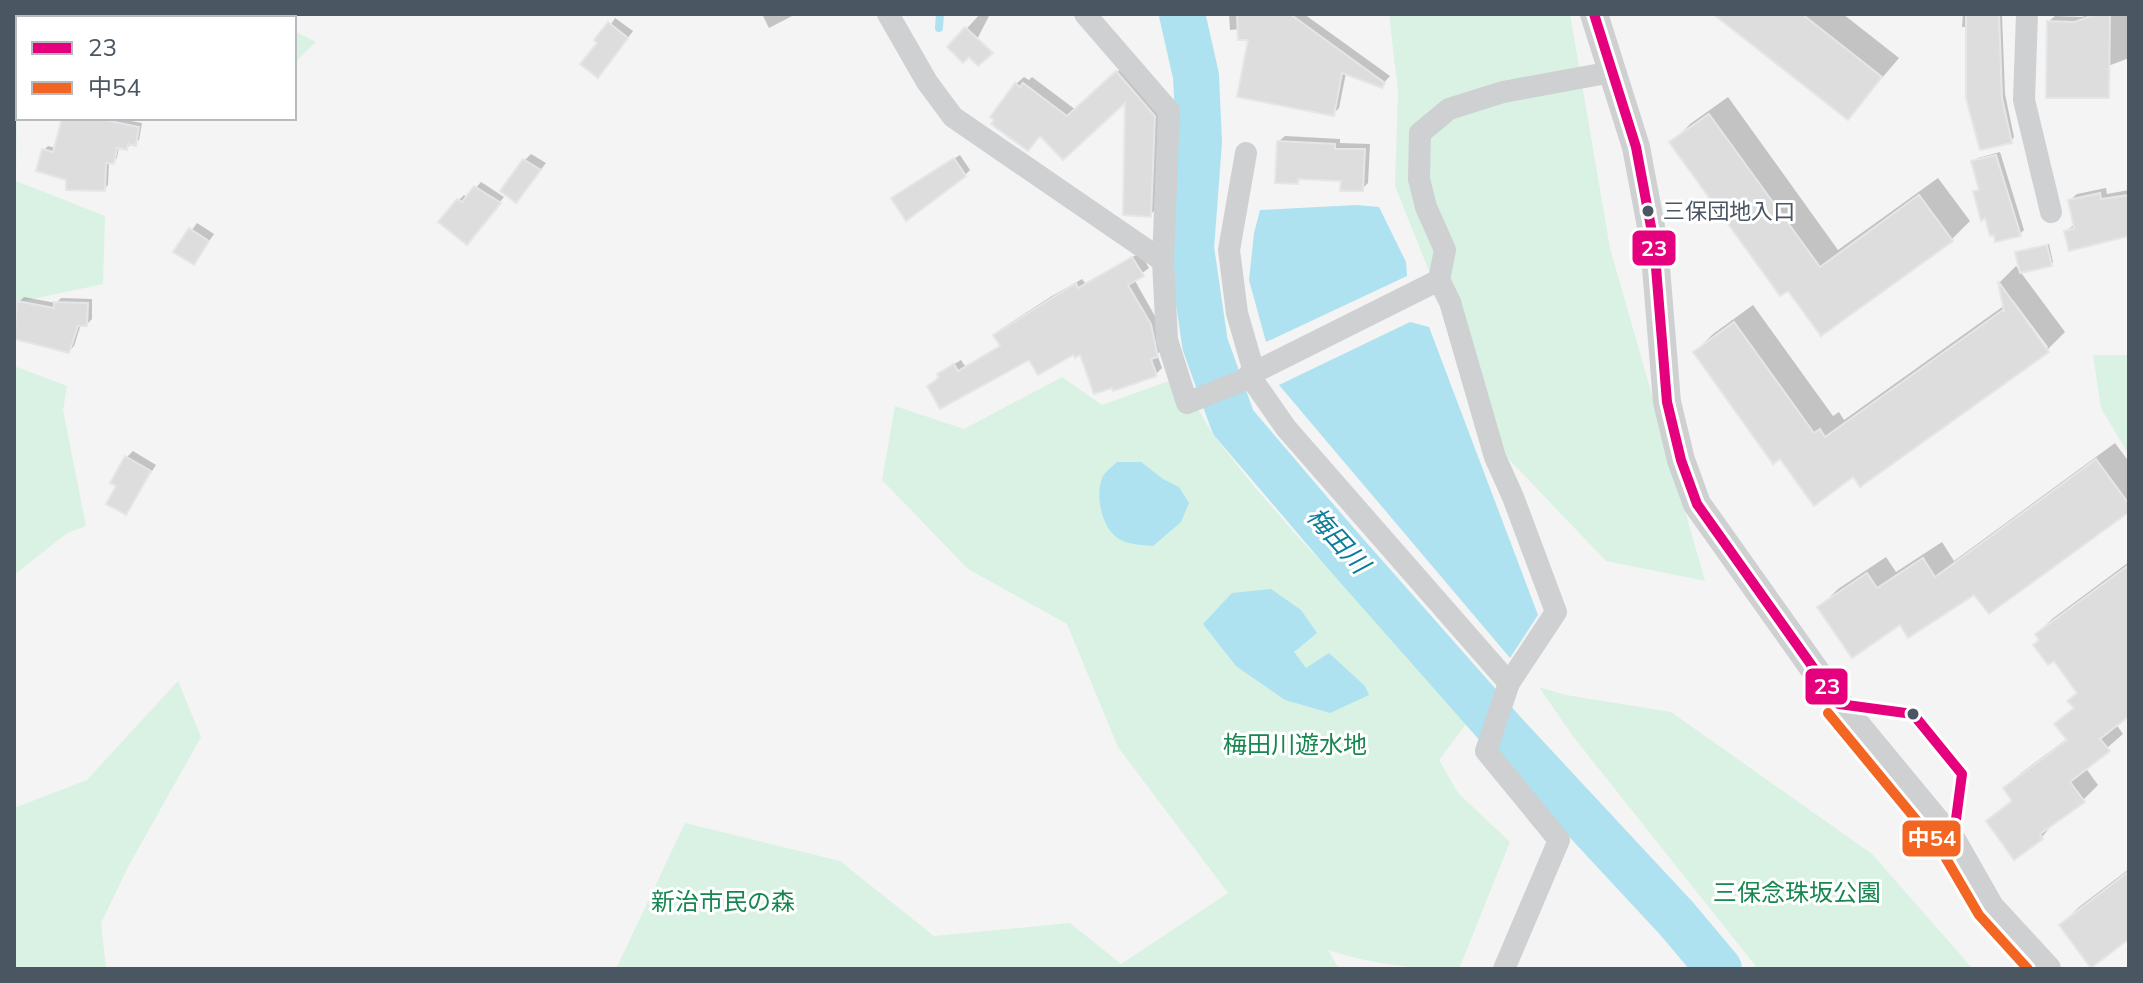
<svg xmlns="http://www.w3.org/2000/svg" width="2143" height="983" font-family="Mulish,'Noto Sans JP',sans-serif">
	<rect width="100%" height="100%" fill="#f4f4f4"/>
	<g fill="#d9f2e3">
		<path d="M14 14H260L268 18H18L16 181 105 216 103 284 14 303Z"/>
		<path d="M1389 14H1570L1610 248 1705 581 1606 561 1501 451 1395 186 1398 91Z"/>
		<path d="M294 31 316 42 294 63Z"/>
		<path d="M2093 355H2129V455L2101 408Z"/>
		<path d="M14 366 67 386 63 410 86 526 67 533 14 575Z"/>
		<path d="M1062 377 1102 405 1180 377 1210 430 1252 484 1299 538 1470 719 1439 760 1458 793 1510 842 1459 969C1413 969 1371 964 1328 950L1339 969H616L685 823 840 861 934 936 1070 923 1121 964 1228 893 1118 747 1067 624 968 569 882 480 895 406 964 429Z"/>
		<path d="M178 681 201 737 129 865 101 923 106 969H14V808L87 780Z"/>
		<path d="M1539 687 1566 695 1671 712 1872 854 1973 969H1758L1572 735Z"/>
	</g>
	<g fill="#aee2f0">
		<path d="M1357 205 1379 207 1406 262 1407 276 1266 342 1249 280 1254 233 1260 210Z"/>
		<path d="M1410 322 1429 327 1538 615 1510 658 1279 385Z"/>
		<path d="M1117 462H1141L1163 479 1179 487 1189 503 1181 522 1153 546C1142 545 1131 545 1121 540 1102 531 1094 495 1103 476 1106 471 1113 466 1117 462Z"/>
		<path d="M1271 589 1301 610 1317 633 1294 652 1306 668 1329 653 1365 686 1369 695 1330 713 1285 700 1236 666 1203 624 1232 593Z"/>
	</g>
	<g fill="#0003" fill-rule="evenodd">
		<path d="M762 14H796L769 28Z"/>
		<path d="M980 14H990L971 51 950 47Z"/>
		<path d="M1229 14H1304L1390 76 1381 86 1346 73 1339 108 1333 114 1251 38 1240 29 1230 30Z"/>
		<path d="M1717 14H1843L1899 58 1848 118Z"/>
		<path d="M1963 14H2002L2005 94 2014 137 2011 141 1967 27H1962Z"/>
		<path d="M2091 14H2129V58L2048 89 2049 21 2055 16 2082 17Z"/>
		<path d="M615 18 633 31 604 69 600 42Z"/>
		<path d="M1125 65 1162 108 1158 207 1150 215 1128 98 1063 158 1016 84 1024 77 1029 80 1032 77 1076 110Z"/>
		<path d="M1728 97 1838 250 1938 178 1970 221 1952 239 1789 288 1672 143 1690 124Z"/>
		<path d="M64 118H115L142 123 139 140 126 148 119 147 117 158 113 162 109 161 108 185 104 189 68 179 44 150 48 146 56 148Z"/>
		<path d="M1285 136 1340 139V143L1370 144 1368 183 1362 189 1343 180 1302 178 1297 182 1278 142Z"/>
		<path d="M2000 152 2024 230 2020 234 1976 192 1980 187 1974 162 1978 158Z"/>
		<path d="M531 154 546 163 522 194 525 160Z"/>
		<path d="M960 155 970 170 965 175 898 194Z"/>
		<path d="M481 182 504 197 471 238 459 200 464 195 467 198Z"/>
		<path d="M2106 188 2107 194 2129 190V234L2066 231 2075 224 2070 200 2077 194Z"/>
		<path d="M197 223 214 234 199 256 176 252Z"/>
		<path d="M2049 244 2053 262 2051 264 2018 253Z"/>
		<path d="M1140 253 1149 268 1134 279 1156 318 1163 349 1157 354 1162 368 1156 374 1082 352 1030 357 929 386 946 369 961 360 965 366 1002 345 995 335 1001 329 1052 296 1082 279 1085 283Z"/>
		<path d="M2016 266 2065 332 2047 350 1854 474 1780 456 1695 352 1713 334 1753 305 1833 416 1839 412 1844 420 2005 305 1999 283ZM2013 300 2048 347 2044 350 2010 303Z"/>
		<path d="M24 297 56 303 61 298 92 299V319L87 324H81L74 346 69 351 14 338 19 302Z"/>
		<path d="M2115 443 2129 462V509L1975 592 1901 623 1820 607 1838 589 1886 557 1896 572 1942 542 1954 561Z"/>
		<path d="M133 451 156 465 125 513 119 485 126 458Z"/>
		<path d="M2129 562V714L2116 724 2123 734 2085 767 2098 785 2083 800 2056 820 2042 837 2015 857 1988 821 2013 799 2006 789 2021 773 2068 738 2057 724 2075 707 2079 692 2037 634 2052 619Z"/>
		<path d="M2129 869V936L2061 925 2079 907Z"/>
	</g>
	<g fill="none" stroke-linecap="round" stroke-linejoin="round">
		<path stroke="#aee2f0" stroke-width="8" d="M939 28 940 14"/>
		<path stroke="#aee2f0" stroke-width="46" d="M1182 14 1196 76 1199 142 1191 248 1205 344 1233 422 1337 544 1503 732 1677 919 1719 969"/>
	</g>
	<g fill="#ddddde" stroke="#e5e6e7" stroke-width="2">
		<path d="M1237 14H1290L1385 83 1382 88 1342 73 1334 116 1237 97 1248 40H1238Z"/>
		<path d="M1713 14H1802L1882 77 1848 120Z"/>
		<path d="M1966 14H1999L2002 98 2012 143 1980 150 1966 98Z"/>
		<path d="M2096 14H2110L2109 98H2046L2047 21 2075 22Z"/>
		<path d="M608 22 628 38 598 78 580 64 597 43 594 40Z"/>
		<path d="M965 27 993 53 978 66 969 57 963 63 947 47Z"/>
		<path d="M1116 71 1155 116 1151 217 1123 215 1125 103 1063 160 1040 136 1028 151 991 124 994 120 990 117 1015 83 1020 87 1023 83 1067 116Z"/>
		<path d="M1709 114 1820 267 1919 195 1953 241 1821 336 1788 291 1780 296 1669 142Z"/>
		<path d="M62 118H95L139 127 136 146 128 144 127 150 117 148 114 164 106 163 105 191 66 190V180L36 171 42 149 53 152Z"/>
		<path d="M1277 141 1335 144V149H1365L1363 191H1340L1341 181 1298 179V184L1275 183Z"/>
		<path d="M1996 155 2021 236 1995 242 1994 235 1990 236 1985 218 1981 221 1973 191 1979 190 1971 161Z"/>
		<path d="M954 158 966 176 906 221 891 198Z"/>
		<path d="M523 159 541 170 516 203 500 191Z"/>
		<path d="M474 186 501 203 467 245 438 222 457 199 462 202Z"/>
		<path d="M2100 193 2101 199 2129 195V236L2069 251 2064 231 2074 228 2068 200Z"/>
		<path d="M189 228 209 241 194 265 173 252Z"/>
		<path d="M2047 245 2052 266 2020 273 2015 252Z"/>
		<path d="M1132 257 1144 276 1128 285 1151 324 1158 357 1151 359 1157 376 1113 391 1112 388 1094 394 1080 355 1075 358 1073 355 1038 375 1029 360 940 409 927 386 939 378 937 374 954 364 958 371 1000 346 993 335 1076 283 1078 288Z"/>
		<path d="M1998 281 2049 352 1860 487 1853 477 1814 506 1780 459 1773 464 1693 352 1734 322 1814 433 1820 429 1825 437 2003 310 2004 312Z"/>
		<path d="M17 301 54 308V302L88 303 87 326H78L69 353 14 339Z"/>
		<path d="M125 456 151 471 126 515 106 504 116 486 110 483Z"/>
		<path d="M2096 459 2129 504V512L1989 614 1974 595 1908 638 1900 625 1852 658 1817 607 1867 573 1877 588 1923 558 1935 577Z"/>
		<path d="M2129 565V716L2100 739 2110 751 2070 782 2085 802 2040 834 2043 839 2014 860 1986 821 2012 801 2003 788 2067 740 2054 724 2074 708 2067 701 2077 693 2054 661 2048 665 2033 645 2039 640 2035 634Z"/>
		<path d="M2129 871V939L2091 968 2059 925Z"/>
	</g>
	<g fill="none" stroke-linecap="round" stroke-linejoin="round">
		<g stroke="#ced0d2" stroke-width="22">
			<path d="M888 14 927 82 953 117 1163 261 1167 340 1187 403 1244 380 1249 375 1286 428 1509 683"/>
			<path d="M1085 14 1169 111 1163 261"/>
			<path d="M2027 14 2024 100 2051 212"/>
			<path d="M1246 153 1229 250 1237 313 1254 372"/>
			<path d="M1439 280 1450 302 1495 457 1513 497 1556 612 1509 683 1486 751 1559 840 1504 969"/>
			<path d="M1249 375 1439 280 1445 250 1426 207 1419 179 1420 133 1449 109 1503 92 1612 72"/>
		</g>
		<path stroke="#ced0d2" stroke-width="28" d="M1594 14 1636 147 1654 243 1667 402 1681 460 1697 504 1839 704 1953 842 1990 907 2047 969"/>
		<g stroke="#fff" stroke-width="16">
			<path id="bus-1" d="M1594 14 1636 147 1654 243 1667 402 1681 460 1697 504 1839 704 1913 714 1962 774 1953 842"/>
		</g>
		<g stroke="#fff" stroke-width="16">
			<path id="bus-2" d="M1828 713 1941 850 1979 915 2028 969"/>
		</g>
		<use href="#bus-1" stroke="#e5007d" stroke-width="10"/>
		<use href="#bus-2" stroke="#f26522" stroke-width="10"/>
	</g>
	<g fill="#4a5661" stroke="#fff" stroke-width="3">
		<circle cx="1648" cy="211" r="7"/>
		<circle cx="1913" cy="714" r="7"/>
	</g>
	<g text-anchor="middle" stroke-width="6" stroke-linejoin="round" paint-order="stroke">
		<g font-size="22" fill="#4a5661" stroke="#fff" text-anchor="start">
			<text x="1663" y="219">三保団地入口</text>
		</g>
		<g font-size="24" fill="#17864f" stroke="#fff">
			<text x="1295" y="753">梅田川遊水地</text>
			<text x="1797" y="901">三保念珠坂公園</text>
			<text x="723" y="910">新治市民の森</text>
		</g>
		<g font-size="26" font-style="italic" fill="#0c7c9b" stroke="#fff">
			<text transform="translate(1338 540) rotate(48)" y="9">梅田川</text>
		</g>
	</g>
	<g stroke="#fff" stroke-width="3">
		<rect x="1631" y="229" width="46" height="38" rx="8" fill="#e5007d"/>
		<rect x="1804" y="667" width="45" height="39" rx="8" fill="#e5007d"/>
		<rect x="1901" y="819" width="61" height="39" rx="8" fill="#f26522"/>
	</g>
	<g font-size="22" text-anchor="middle" font-weight="bold" fill="#fff">
		<text x="1654" y="256">23</text>
		<text x="1827" y="694">23</text>
		<text x="1932" y="846">中54</text>
	</g>
	<rect width="2143" height="983" fill="none" stroke="#4a5661" stroke-width="32"/>
	<rect x="16" y="16" width="280" height="104" fill="#ffffff" stroke="#b7bbc0" stroke-width="2"/>
	<rect x="32" y="42" width="40" height="12" fill="#e5007d" stroke="#b7bbc0" stroke-width="2"/>
	<text x="88" y="56" font-size="24" fill="#4a5661">23</text>
	<rect x="32" y="82" width="40" height="12" fill="#f26522" stroke="#b7bbc0" stroke-width="2"/>
	<text x="88" y="96" font-size="24" fill="#4a5661">中54</text>
</svg>
